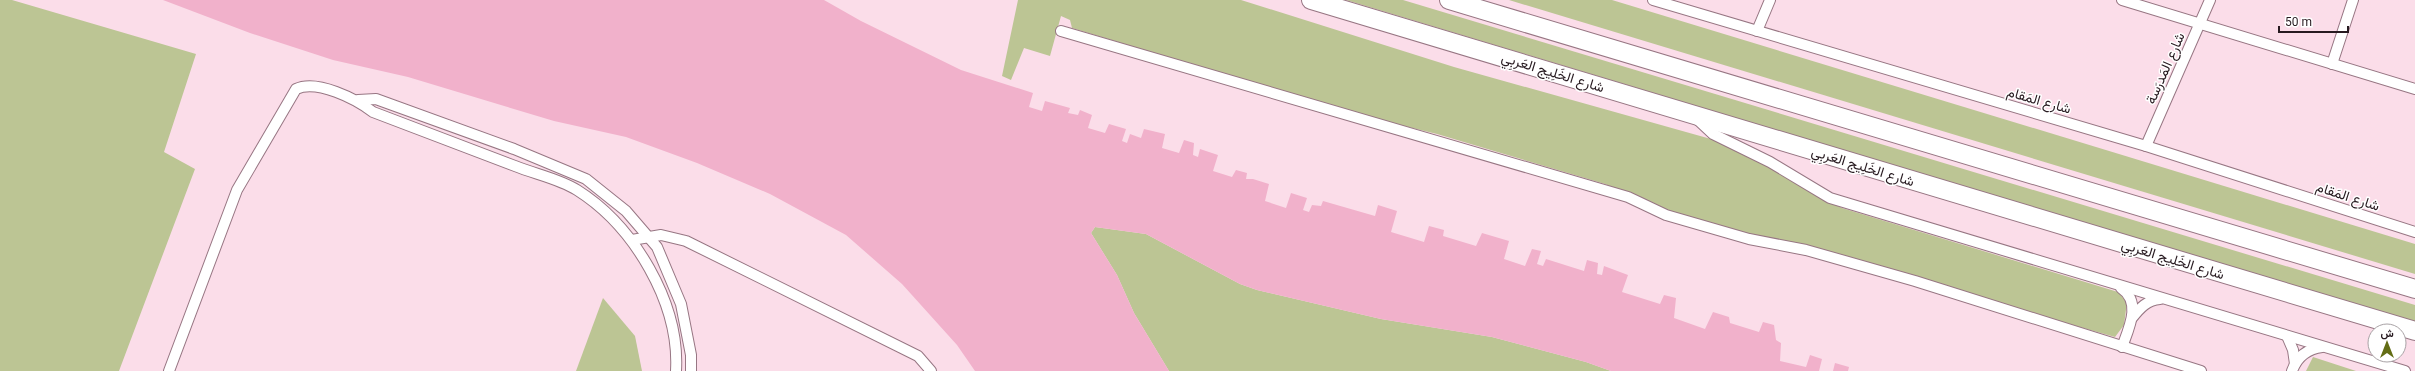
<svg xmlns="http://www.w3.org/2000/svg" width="2415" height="371" font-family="Roboto,Vazirmatn,sans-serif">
	<rect width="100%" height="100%" fill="#fbdde9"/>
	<g fill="#bcc594">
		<path d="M0 0H12L196 54 164 152 195 169 119 371H0Z"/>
		<path d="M1018 0H1241L1454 67 1718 141 1756 156 1806 189 1842 208 2118 292 2127 302 2124 325 2115 337 1992 302 1854 258 1769 239 1669 211 1605 184 1437 134 1359 115 1072 28 1070 20 1061 16 1050 56 1024 48 1011 80 1002 76Z"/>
		<path d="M1346 0H1403L2415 305V323Z"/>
		<path d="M1509 0H1612L2415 244V274Z"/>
		<path d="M1095 227 1146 234 1240 284 1257 290 1381 319 1492 337 1586 362 1611 371H1169L1134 313 1117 275 1091 233Z"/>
		<path d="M603 298 635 336 642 371H576Z"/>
		<path d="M2313 357 2356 371H2306Z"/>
	</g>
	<g fill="#f1b1cb">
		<path d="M163 0H824L861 21 961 70 1033 93 1029 107 1042 111 1045 101 1070 108 1068 113 1078 115 1080 110 1092 115 1088 128 1105 133 1109 124 1126 129 1122 141 1127 143 1130 134 1141 138 1144 129 1165 134 1162 148 1179 153 1184 140 1194 143 1193 155 1198 157 1200 149 1218 155 1213 171 1232 177 1236 170 1247 173 1246 179H1253L1269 184 1265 201 1286 208 1291 193 1307 198 1303 210 1309 212 1312 205 1321 206 1323 201 1375 216 1378 205 1397 211 1391 232 1424 242 1429 226 1444 230 1443 236 1476 246 1482 233 1509 241 1504 259 1525 266 1532 249 1541 251 1537 264 1543 266 1546 259 1584 271 1587 260 1598 263 1597 274 1602 275 1604 266 1628 275 1622 292 1660 304 1664 295 1676 298 1674 318 1705 329 1713 312 1729 317 1730 323 1759 332 1763 322 1774 325 1776 340 1781 343 1780 361 1806 367 1810 355 1822 359 1819 371H1611L1586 362 1492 337 1381 319 1257 290 1240 284 1146 234 1095 227 1091 233 1117 275 1134 313 1169 371H975L957 345 902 284 846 235 770 194 697 163 626 137 554 121 408 77 333 60 250 33Z"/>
		<path d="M1835 363 1849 367 1848 371H1833Z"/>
	</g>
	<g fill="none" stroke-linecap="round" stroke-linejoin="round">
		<g stroke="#977683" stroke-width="12">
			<g id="street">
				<path d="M1653 0 2146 146 2415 232"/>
				<path d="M2122 0 2415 89"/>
				<path d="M1061 31 1628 197 1666 215 1749 239 1806 250 1915 281 2201 371"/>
				<path d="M1757 31 1770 0"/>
				<path d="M2332 64 2353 0"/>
				<path d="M358 100 376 99 514 149 586 179 626 211 657 247 681 304 691 355V371"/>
				<path d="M1697 119 1713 134 1770 162 1830 198 2405 371"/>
				<path d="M2146 146 2210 0"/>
				<path d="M632 240 661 235 686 241 918 356 931 371"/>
				<path d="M2121 288C2142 302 2129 328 2122 347"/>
				<path d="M2132 318C2140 308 2147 300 2160 299"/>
				<path d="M2287 336 2293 350 2295 364"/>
				<path d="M169 371 237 190 296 89C317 79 356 99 373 112 421 130 468 148 515 166 535 174 560 179 577 190 634 226 680 303 676 371"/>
				<path d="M2292 371C2297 357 2307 349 2322 347"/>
			</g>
		</g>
		<g stroke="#977683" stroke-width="20">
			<g id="highway">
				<path d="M1311 0 2415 331"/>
				<path d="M1449 0 2415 289"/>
			</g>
		</g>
		<use href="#street" stroke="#fff" stroke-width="10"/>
		<use href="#highway" stroke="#fff" stroke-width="18"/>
	</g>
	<g text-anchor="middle" stroke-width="3" stroke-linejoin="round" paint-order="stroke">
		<g font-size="14" fill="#271a20" stroke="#fff">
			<text transform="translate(2165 68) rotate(-66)" y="5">شارع المَدرَسة</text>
			<text transform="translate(1553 72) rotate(17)" y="5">شارع الخَلِيج العَربِي</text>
			<text transform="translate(2039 100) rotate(16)" y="5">شارع المَقام</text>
			<text transform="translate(1863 166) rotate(17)" y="5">شارع الخَلِيج العَربِي</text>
			<text transform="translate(2348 196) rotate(18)" y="5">شارع المَقام</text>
			<text transform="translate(2173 259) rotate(17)" y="5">شارع الخَلِيج العَربِي</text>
		</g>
	</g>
	<g transform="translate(2387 343)"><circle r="19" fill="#ffffff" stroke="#a9a3a6"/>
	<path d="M0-3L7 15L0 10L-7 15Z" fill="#636d15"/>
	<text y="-6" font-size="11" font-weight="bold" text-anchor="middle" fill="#271a20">ش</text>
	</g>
	<path d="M2279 26v6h69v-6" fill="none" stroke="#271a20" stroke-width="2"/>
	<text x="2285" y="26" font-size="12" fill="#271a20" stroke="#ffffff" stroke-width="3" paint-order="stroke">50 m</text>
</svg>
